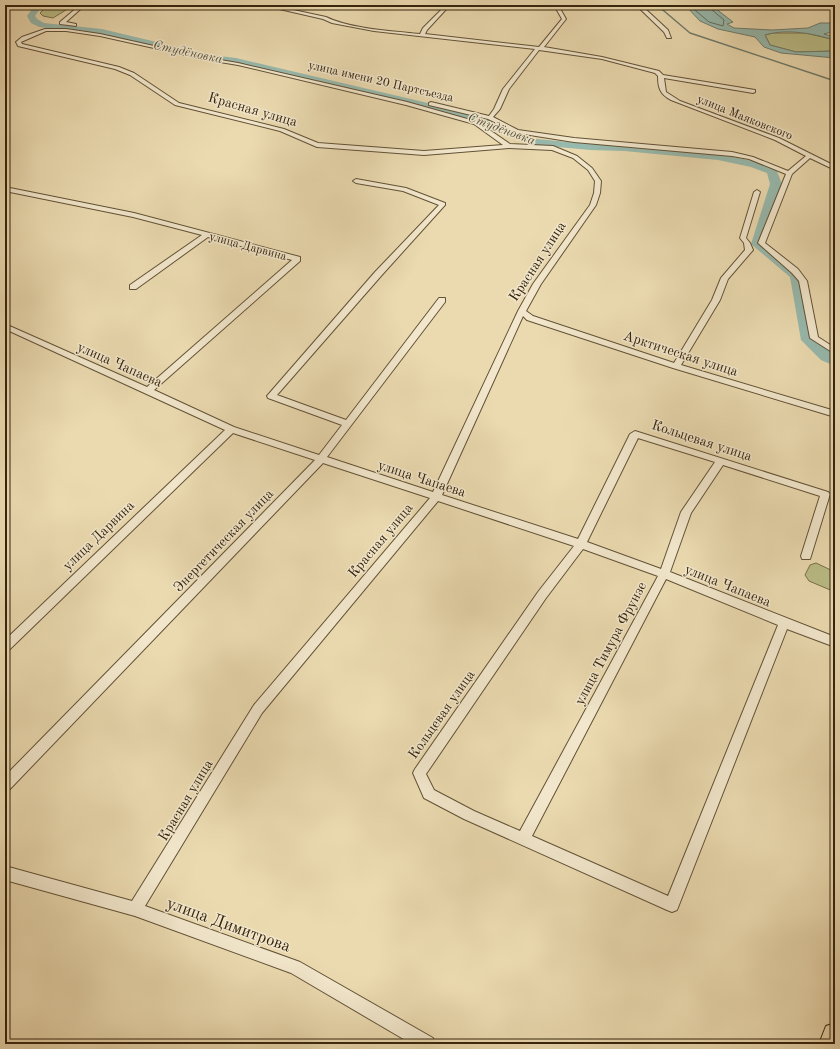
<svg xmlns="http://www.w3.org/2000/svg" width="840" height="1049" font-family="'Old Standard TT',serif">
	<rect width="100%" height="100%" fill="#ebdab0"/>
	<filter id="stains"><feTurbulence type="fractalNoise" baseFrequency=".005" numOctaves="4"/><feColorMatrix values="0 0 0 0 .2 0 0 0 0 .09 0 0 0 0 .02 0 0 0 .5 -.17"/></filter>
	<radialGradient id="worn" r=".72"><stop offset=".6" stop-color="#630" stop-opacity="0"/><stop offset="1" stop-color="#630" stop-opacity=".3"/></radialGradient>
	<g fill="#bbbe88" stroke="#78714a">
		<path d="M48 5H74L53 18 43 16 40 13Z"/>
		<path d="M773 33H806L835 40V51L796 52 770 45 765 35Z"/>
		<path d="M816 563 835 572V592L809 581 805 575 810 565Z"/>
	</g>
	<path fill="#98baae" stroke="#707e6e" d="M685 5H711L733 22 727 24 734 28 772 30 808 28 820 23H835V31L824 34 835 37V40C813 34 788 28 765 35L770 45 796 52 835 51V58L781 53 764 47 755 37 718 29 700 21Z"/>
	<g fill="none" stroke-linecap="round" stroke-linejoin="round">
		<path stroke="#666f5e" stroke-width="1" d="M689 5 709 22 723 26 724 20 711 9 709 5"/>
		<path stroke="#707e6e" stroke-width="1.5" d="M657 5 690 33 835 81"/>
		<path fill="#98baae" fill-rule="evenodd" d="M28 5H37L40 9 35 16 37 19 44 23 102 29 211 55 236 58 479 115 510 130 537 139 590 144 624 145 718 154 758 162 776 169 782 184 765 243 804 276 816 339 835 355V366L821 360 801 340 790 277 751 244 770 184 767 173 751 167 718 160 624 151 590 150 536 145 502 134 475 120 236 64 211 61 102 35 39 27 31 23 27 16 32 9Z"/>
		<g stroke="#625236" stroke-width="2">
			<g id="street">
				<path d="M80 5H85L66 22 76 24V26L60 24V22Z"/>
				<path d="M262 5H270L326 17C350 29 393 31 420 34L423 28 446 5H450L427 30 425 34 539 47 562 19 554 5H558L566 19 544 47 602 57 659 71 663 75 755 90V92L753 93 664 78 666 92 680 101 779 138 835 166V170L810 158 792 174 765 243 798 269 807 281 818 337 835 348V354L810 338 799 281 792 273 758 243 786 174 749 159 732 156 574 142 517 133 488 119 429 105V103L431 102 489 116 494 109 503 89 535 49 374 31 332 23 323 19ZM539 50 602 59 655 73 658 76C658 88 660 94 671 100L775 140 806 156 788 171 753 157 732 152 574 138 518 130 493 117 500 109 509 89Z"/>
				<path d="M636 5H641L668 30 671 38H667L664 32Z"/>
				<path d="M45 29H66L100 34 208 58 238 63 407 102 478 122 510 144 553 146 577 156 592 168 601 181 600 193 596 205 541 284 526 311 533 316 674 363 712 300 721 278 745 250 744 243 740 238 754 192 757 190 760 192 746 238 750 243 753 250 728 279 720 300 681 365 835 411V417L673 368 527 320 523 316 442 495 578 539 630 434 635 431 828 492 830 494 811 556 810 559H802L801 556 820 496 723 465 691 513 670 572 835 637V647L787 629 677 910 672 912 667 910 464 819 424 798 413 773 415 769 538 592 574 546 438 501 262 713 145 906 300 962 433 1038 435 1044H412L291 973 135 916 5 880V866L132 901 254 705 430 498 323 463 10 789 5 791V776L315 460 233 433 9 650 5 652V640L225 430 5 329V324L147 387 292 260 208 237 136 289H130V285L202 235 133 217 5 191V187L134 213 300 257V261L154 390 234 427 319 455 342 425 268 398 267 396 375 272 439 205 403 191 356 183 353 181 356 179 406 188 445 203V205L381 276 277 395 346 420 439 298H445V302L327 457 433 492 518 311 533 284 590 205 594 193 595 181 588 170 573 158 552 150 509 148 424 155 317 147 280 131 175 105 130 75 115 69 18 46 16 42 22 37ZM46 31H66L100 36 208 60 238 65 406 105 474 124 503 145 424 151 318 143 284 129 179 103 134 73 119 67 22 44 21 42ZM638 438 715 462 681 512 661 569 587 542ZM583 549 658 576 520 831 474 811 434 790 426 774 546 598ZM666 579 778 625 668 896 532 836Z"/>
			</g>
		</g>
		<g stroke="#35240d" stroke-width="2">
			<path id="primary" d="M835 1023V1044H819L826 1026Z"/>
		</g>
		<use href="#street" fill="#f2e7cc" fill-rule="evenodd"/>
		<use href="#primary" fill="#ebdab0" fill-rule="evenodd"/>
	</g>
	<g text-anchor="middle" stroke-width="3" stroke-linejoin="round" paint-order="stroke">
		<g font-size="12" fill="#35240d" stroke="#f2e7cc">
			<text transform="translate(381 81) rotate(13)" y="4">улица имени 20 Партсъезда</text>
			<text transform="translate(745 117) rotate(22)" y="4">улица Маяковского</text>
			<text transform="translate(248 246) rotate(15)" y="4">улица Дарвина</text>
		</g>
		<g font-size="13" font-style="italic" fill="#53513d" stroke="#f2e7cc">
			<text transform="translate(188 51) rotate(12)" y="5">Студёновка</text>
			<text transform="translate(502 128) rotate(20)" y="5">Студёновка</text>
		</g>
		<g font-size="14" fill="#35240d" stroke="#f2e7cc">
			<text transform="translate(253 109) rotate(16)" y="5">Красная улица</text>
			<text transform="translate(537 261) rotate(-57)" y="5">Красная улица</text>
			<text transform="translate(681 353) rotate(18)" y="5">Арктическая улица</text>
			<text transform="translate(120 364) rotate(24)" y="5">улица Чапаева</text>
			<text transform="translate(702 440) rotate(18)" y="5">Кольцевая улица</text>
			<text transform="translate(422 478) rotate(18)" y="5">улица Чапаева</text>
			<text transform="translate(98 535) rotate(-44)" y="5">улица Дарвина</text>
			<text transform="translate(223 540) rotate(-46)" y="5">Энергетическая улица</text>
			<text transform="translate(380 540) rotate(-50)" y="5">Красная улица</text>
			<text transform="translate(728 585) rotate(22)" y="5">улица Чапаева</text>
			<text transform="translate(610 643) rotate(-62)" y="5">улица Тимура Фрунзе</text>
			<text transform="translate(441 714) rotate(-55)" y="5">Кольцевая улица</text>
			<text transform="translate(185 800) rotate(-59)" y="5">Красная улица</text>
		</g>
		<g font-size="17" fill="#35240d" stroke="#f2e7cc">
			<text transform="translate(229 924) rotate(20)" y="6">улица Димитрова</text>
		</g>
	</g>
	<rect width="840" height="1049" fill="none" stroke="#ebdab0" stroke-width="20"/>
	<rect x="6" y="6" width="828" height="1037" fill="none" stroke="#35240d" stroke-width="2"/>
	<rect x="10" y="10" width="820" height="1029" fill="none" stroke="#35240d"/>
	<rect width="100%" height="100%" filter="url(#stains)"/>
	<rect width="100%" height="100%" fill="url(#worn)"/>
</svg>
